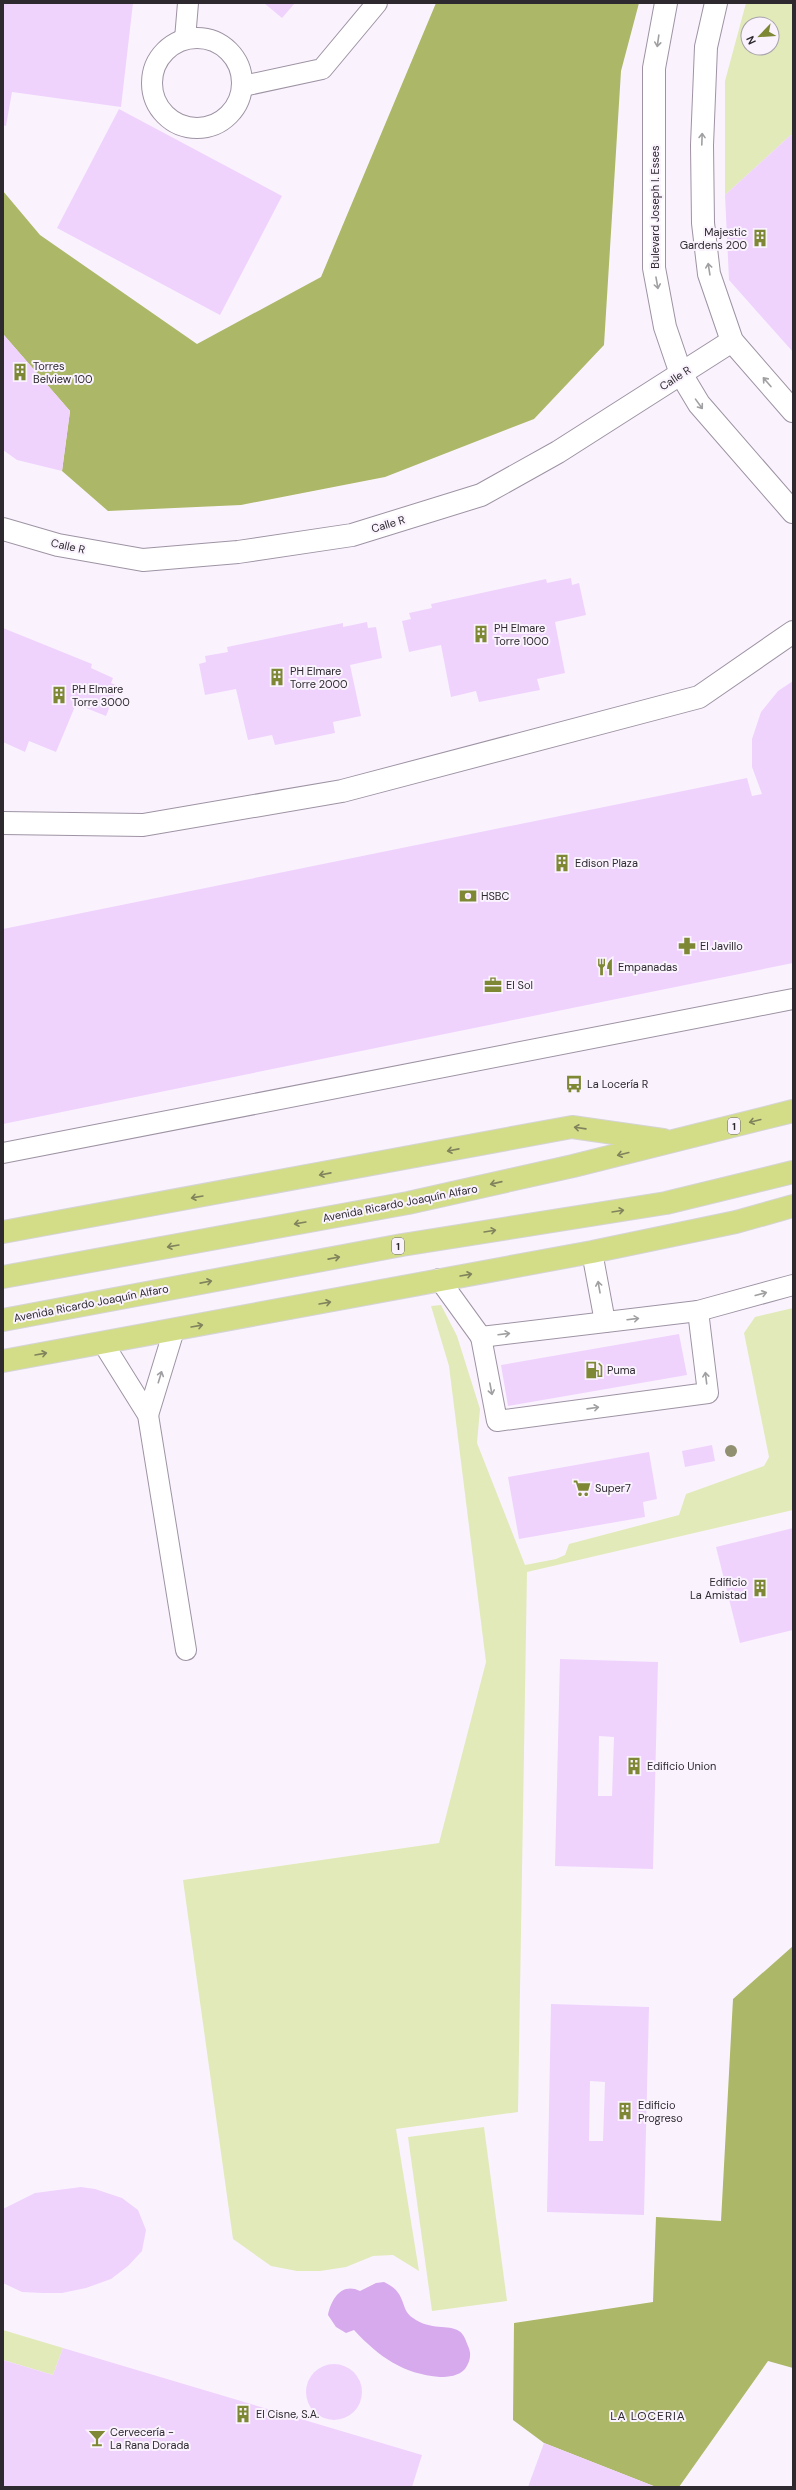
<svg xmlns="http://www.w3.org/2000/svg" width="796" height="2490" font-family="'DM Sans',sans-serif">
	<rect width="100%" height="100%" fill="#faf3fe"/>
	<g fill="#e2eaba" fill-rule="evenodd">
		<path d="M746 3H793V133L725 195V81ZM748 24H772V48H748Z"/>
		<path d="M441 1305 457 1336 480 1409 477 1443 525 1565 556 1559 565 1555 569 1544 679 1515 686 1494 764 1466 769 1457 744 1333 755 1317 793 1308V1510L527 1572 518 2112 396 2129 419 2271 393 2255 373 2256 346 2267 320 2271H297L271 2266 233 2239 183 1880 439 1843 486 1662 449 1366 431 1306Z"/>
		<path d="M484 2127 507 2301 432 2311 408 2137Z"/>
		<path d="M3 2330 63 2348 53 2375 3 2360Z"/>
	</g>
	<g fill="#acb767">
		<path d="M436 3H639L621 71 604 345 534 419 385 477 241 505 108 511 62 471 70 411 3 334V191L40 235 197 344 321 277Z"/>
		<path d="M793 1946V2368L768 2361 679 2487H656L544 2443 513 2420 514 2323 653 2302 656 2217 721 2221 733 1999Z"/>
	</g>
	<path fill="#d7a9ed" d="M384 2282C408 2293 399 2309 413 2318 431 2331 448 2324 459 2331 464 2334 466 2341 468 2346 472 2354 470 2362 465 2369 459 2376 448 2377 440 2377 403 2374 379 2357 354 2330L346 2333 336 2327 328 2315C331 2299 342 2282 360 2291L376 2283Z"/>
	<g fill="#efd3fd" fill-rule="evenodd">
		<path d="M3 3H133L121 107 12 92 6 126 3 125Z"/>
		<path d="M264 3H295L282 18Z"/>
		<path d="M119 109 282 196 220 315 57 228Z"/>
		<path d="M793 133V352L729 280 725 195Z"/>
		<path d="M3 334 70 411 62 471 17 460 3 450Z"/>
		<path d="M571 578 572 585 579 583 586 615 555 622 565 673 537 679 540 690 479 702 476 691 451 697 441 645 409 652 402 621 411 619 409 613 432 608 431 604 546 579 547 583Z"/>
		<path d="M367 622 368 628 376 627 382 658 350 665 361 716 333 722 335 733 275 745 272 735 248 740 236 689 205 695 199 664 206 662 205 656 228 652 227 647 343 623V627Z"/>
		<path d="M3 628 92 664 91 668 113 678 111 683 118 686 106 716 76 704 56 752 29 741 25 752 3 742Z"/>
		<path d="M793 681V963L3 1124V929L747 778 752 796 762 794 752 767V739L761 712 778 691Z"/>
		<path d="M679 1334 687 1375 508 1406 501 1365Z"/>
		<path d="M712 1445 715 1461 685 1467 682 1451Z"/>
		<path d="M649 1452 657 1499 643 1502 645 1517 519 1539 508 1477Z"/>
		<path d="M793 1528V1630L740 1643 716 1547Z"/>
		<path d="M560 1659 658 1662 653 1869 555 1866ZM599 1736 614 1737 612 1796H598Z"/>
		<path d="M551 2004 649 2007 644 2215 547 2212ZM590 2081 605 2082 603 2141H589Z"/>
		<path d="M81 2187 95 2189 122 2198 138 2210 146 2230 142 2251 128 2266 111 2279 86 2288 62 2293H42L22 2292 3 2283V2209L35 2193Z"/>
		<path d="M63 2348 422 2455 412 2487H3V2360L53 2375Z"/>
		<circle cx="334" cy="2392" r="28"/>
		<path d="M544 2443 656 2487H528Z"/>
	</g>
	<g fill="none" stroke-linecap="round" stroke-linejoin="round">
		<g stroke="#9e93a3" stroke-width="22">
			<g id="service">
				<circle cx="197" cy="83" r="45"/>
				<path d="M185 39 188 3"/>
				<path d="M243 86 322 69 377 3"/>
				<path d="M3 1153 793 999"/>
				<path d="M592 1252 605 1322"/>
				<path d="M439 1279 481 1337 698 1311 793 1285"/>
				<path d="M481 1337 497 1421 708 1393 698 1311"/>
				<path d="M103 1343 148 1415 186 1650"/>
				<path d="M148 1415 174 1330"/>
			</g>
		</g>
		<g stroke="#9e93a3" stroke-width="24">
			<g id="minor">
				<path d="M666 3 654 68V268L665 327 681 374 699 404 793 512"/>
				<path d="M716 3 706 47 702 145 703 223 709 274 732 341 793 411"/>
				<path d="M3 529 58 545 143 560 238 552 352 535 481 495 558 452 732 341"/>
				<path d="M3 823 143 825 342 791 699 697 793 632"/>
			</g>
		</g>
		<g stroke="#d5d4d5" stroke-width="24">
			<g id="primary">
				<path d="M3 1232 572 1127 663 1140"/>
				<path d="M3 1277 408 1203 573 1166 793 1111"/>
				<path d="M3 1320 402 1245 666 1203 793 1172"/>
				<path d="M3 1361 592 1252 736 1222 793 1206"/>
			</g>
		</g>
		<use href="#service" stroke="#fff" stroke-width="20"/>
		<use href="#minor" stroke="#fff" stroke-width="22"/>
		<use href="#primary" stroke="#d3dd88" stroke-width="22"/>
	</g>
	<circle fill="#919172" cx="731" cy="1451" r="6"/>
	<defs><path id="oneway-shaft" d="M-6 0H5M1.5-3L5.5 0L1.5 3" fill="none" stroke-width="1.6" stroke-linecap="round" stroke-linejoin="round"/></defs>
	<g stroke="#a09fa1">
		<use href="#oneway-shaft" transform="translate(658 41) rotate(98)"/>
		<use href="#oneway-shaft" transform="translate(702 139) rotate(-88)"/>
		<use href="#oneway-shaft" transform="translate(709 269) rotate(-99)"/>
		<use href="#oneway-shaft" transform="translate(657 283) rotate(80)"/>
		<use href="#oneway-shaft" transform="translate(767 382) rotate(-131)"/>
		<use href="#oneway-shaft" transform="translate(699 404) rotate(54)"/>
		<use href="#oneway-shaft" transform="translate(599 1287) rotate(-100)"/>
		<use href="#oneway-shaft" transform="translate(761 1294) rotate(-15)"/>
		<use href="#oneway-shaft" transform="translate(633 1319) rotate(-7)"/>
		<use href="#oneway-shaft" transform="translate(504 1334) rotate(-7)"/>
		<use href="#oneway-shaft" transform="translate(160 1377) rotate(-73)"/>
		<use href="#oneway-shaft" transform="translate(706 1378) rotate(-97)"/>
		<use href="#oneway-shaft" transform="translate(491 1389) rotate(79)"/>
		<use href="#oneway-shaft" transform="translate(593 1408) rotate(-8)"/>
	</g>
	<g stroke="#80835c">
		<use href="#oneway-shaft" transform="translate(755 1121) rotate(166)"/>
		<use href="#oneway-shaft" transform="translate(580 1128) rotate(-172)"/>
		<use href="#oneway-shaft" transform="translate(453 1150) rotate(169)"/>
		<use href="#oneway-shaft" transform="translate(623 1154) rotate(166)"/>
		<use href="#oneway-shaft" transform="translate(325 1174) rotate(169)"/>
		<use href="#oneway-shaft" transform="translate(496 1183) rotate(167)"/>
		<use href="#oneway-shaft" transform="translate(197 1197) rotate(170)"/>
		<use href="#oneway-shaft" transform="translate(618 1211) rotate(-9)"/>
		<use href="#oneway-shaft" transform="translate(300 1223) rotate(170)"/>
		<use href="#oneway-shaft" transform="translate(490 1231) rotate(-9)"/>
		<use href="#oneway-shaft" transform="translate(173 1246) rotate(170)"/>
		<use href="#oneway-shaft" transform="translate(334 1258) rotate(-11)"/>
		<use href="#oneway-shaft" transform="translate(466 1275) rotate(-10)"/>
		<use href="#oneway-shaft" transform="translate(206 1282) rotate(-11)"/>
		<use href="#oneway-shaft" transform="translate(325 1303) rotate(-10)"/>
		<use href="#oneway-shaft" transform="translate(197 1326) rotate(-10)"/>
		<use href="#oneway-shaft" transform="translate(41 1354) rotate(-10)"/>
	</g>
	<defs>
		<g id="building-bare" transform="scale(1.38)"><path d="M-4-6H4V6H1V3H-1V6H-4ZM-2.5-4.3h1.7v1.8h-1.7ZM.8-4.3h1.7v1.8H.8ZM-2.5-1h1.7V.8h-1.7ZM.8-1h1.7V.8H.8Z" fill="#7d8734" stroke="#faf3fe" stroke-width="2.5" paint-order="stroke"/></g>
		<g id="bank-bare" transform="scale(1.38)"><path d="M-6-4H6V4H-6ZM0-2.3a2.3 2.3 0 1 0 0 4.6a2.3 2.3 0 1 0 0-4.6Z" fill="#7d8734" stroke="#faf3fe" stroke-width="2.5" paint-order="stroke"/></g>
		<g id="pharmacy-bare" transform="scale(1.38)"><path d="M-2-6h4v4h4v4h-4v4h-4v-4h-4v-4h4Z" fill="#7d8734" stroke="#faf3fe" stroke-width="2.5" paint-order="stroke"/></g>
		<g id="restaurant-bare" transform="scale(1.38)"><path d="M-5-6h1v4h1v-4h1v4h1v-4h1v5L-1.5 .5V6h-2V.5L-5-1ZM5-6V6H3V1.5H1.5Q1.5-4 5-6Z" fill="#7d8734" stroke="#faf3fe" stroke-width="2.5" paint-order="stroke"/></g>
		<g id="office-bare" transform="scale(1.38)"><path d="M-6-3h4V-5.5h4V-3h4V5H-6ZM-1-4.5V-3h2v-1.5ZM-6 0V1H6V0Z" fill="#7d8734" stroke="#faf3fe" stroke-width="2.5" paint-order="stroke"/></g>
		<g id="bus-bare" transform="scale(1.38)"><path d="M-5-6H5V4H4V6H2V4H-2V6H-4V4H-5ZM-3.5-4V0h7V-4ZM-3.5 1.2v1.5H-2V1.2ZM2 1.2v1.5H3.5V1.2Z" fill="#7d8734" stroke="#faf3fe" stroke-width="2.5" paint-order="stroke"/></g>
		<g id="fuel-bare" transform="scale(1.38)"><path d="M-5.5-6h7V0h2V4h1.3V-2.5L3-4.5l.8-.8L6-3V5H2.5V1h-1V6h-7ZM-4.2-4.7v3.2H.2V-4.7Z" fill="#7d8734" stroke="#faf3fe" stroke-width="2.5" paint-order="stroke"/></g>
		<g id="supermarket-bare" transform="scale(1.38)"><path d="M-6-5.5h2.5l.6 2H6L4.5 2H-2.5L-4.4-4H-6ZM-1.5 3.2a1.3 1.3 0 1 0 .1 0ZM3 3.2a1.3 1.3 0 1 0 .1 0Z" fill="#7d8734" stroke="#faf3fe" stroke-width="2.5" paint-order="stroke"/></g>
		<g id="bar-bare" transform="scale(1.38)"><path d="M-6-5H6L.8 .8V4.5H3.5V6h-7V4.5H-.8V.8Z" fill="#7d8734" stroke="#faf3fe" stroke-width="2.5" paint-order="stroke"/></g>
	</defs>
	<g fill-rule="evenodd">
		<use href="#building-bare" x="760" y="238"/>
		<use href="#building-bare" x="20" y="372"/>
		<use href="#building-bare" x="481" y="634"/>
		<use href="#building-bare" x="277" y="677"/>
		<use href="#building-bare" x="59" y="695"/>
		<use href="#building-bare" x="562" y="863"/>
		<use href="#bank-bare" x="468" y="896"/>
		<use href="#pharmacy-bare" x="687" y="946"/>
		<use href="#restaurant-bare" x="605" y="967"/>
		<use href="#office-bare" x="493" y="985"/>
		<use href="#bus-bare" x="574" y="1084"/>
		<use href="#fuel-bare" x="594" y="1370"/>
		<use href="#supermarket-bare" x="582" y="1488"/>
		<use href="#building-bare" x="760" y="1588"/>
		<use href="#building-bare" x="634" y="1766"/>
		<use href="#building-bare" x="625" y="2111"/>
		<use href="#building-bare" x="243" y="2414"/>
		<use href="#bar-bare" x="97" y="2438"/>
	</g>
	<g text-anchor="middle" stroke-width="4" stroke-linejoin="round" paint-order="stroke">
		<g fill="#faf3fe" stroke="#6a666d" stroke-width="1">
			<rect x="728" y="1118" width="12" height="16" rx="3"/>
			<rect x="392" y="1238" width="12" height="16" rx="3"/>
		</g>
		<g font-size="10" font-weight="bold" fill="#2d292f">
			<text x="734" y="1130">1</text>
			<text x="398" y="1250">1</text>
		</g>
		<g font-size="11" fill="#2d292f" stroke="#faf3fe">
			<text transform="translate(655 207) rotate(-90)" y="4">Bulevard Joseph I. Esses</text>
			<text transform="translate(675 378) rotate(-33)" y="4">Calle R</text>
			<text transform="translate(388 524) rotate(-17)" y="4">Calle R</text>
			<text transform="translate(68 546) rotate(12)" y="4">Calle R</text>
			<text transform="translate(400 1203) rotate(-11)" y="4">Avenida Ricardo Joaquín Alfaro</text>
			<text transform="translate(91 1303) rotate(-11)" y="4">Avenida Ricardo Joaquín Alfaro</text>
		</g>
		<g font-size="11" fill="#2d292f" stroke="#faf3fe" text-anchor="start">
			<text x="747" y="236" text-anchor="end">Majestic<tspan x="747" dy="13">Gardens 200</tspan></text>
			<text x="33" y="370">Torres<tspan x="33" dy="13">Belview 100</tspan></text>
			<text x="494" y="632">PH Elmare<tspan x="494" dy="13">Torre 1000</tspan></text>
			<text x="290" y="675">PH Elmare<tspan x="290" dy="13">Torre 2000</tspan></text>
			<text x="72" y="693">PH Elmare<tspan x="72" dy="13">Torre 3000</tspan></text>
			<text x="575" y="867">Edison Plaza</text>
			<text x="481" y="900">HSBC</text>
			<text x="700" y="950">El Javillo</text>
			<text x="618" y="971">Empanadas</text>
			<text x="506" y="989">El Sol</text>
			<text x="587" y="1088">La Locería R</text>
			<text x="607" y="1374">Puma</text>
			<text x="595" y="1492">Super7</text>
			<text x="747" y="1586" text-anchor="end">Edificio<tspan x="747" dy="13">La Amistad</tspan></text>
			<text x="647" y="1770">Edificio Union</text>
			<text x="638" y="2109">Edificio<tspan x="638" dy="13">Progreso</tspan></text>
			<text x="256" y="2418">El Cisne, S.A.</text>
			<text x="110" y="2436">Cervecería -<tspan x="110" dy="13">La Rana Dorada</tspan></text>
		</g>
		<g font-size="12" letter-spacing="1" fill="#2d292f" stroke="#faf3fe">
			<text x="648" y="2420">LA LOCERIA</text>
		</g>
	</g>
	<rect width="796" height="2490" fill="none" stroke="#2d292f" stroke-width="8"/>
	<g transform="translate(760 36) rotate(245)"><circle r="19" fill="#faf3fe" stroke="#a8a2ab"/>
	<path d="M0-3L7 15L0 10L-7 15Z" fill="#7d8734"/>
	<text y="-6" font-size="11" font-weight="bold" text-anchor="middle" fill="#2d292f">N</text>
	</g>
</svg>
